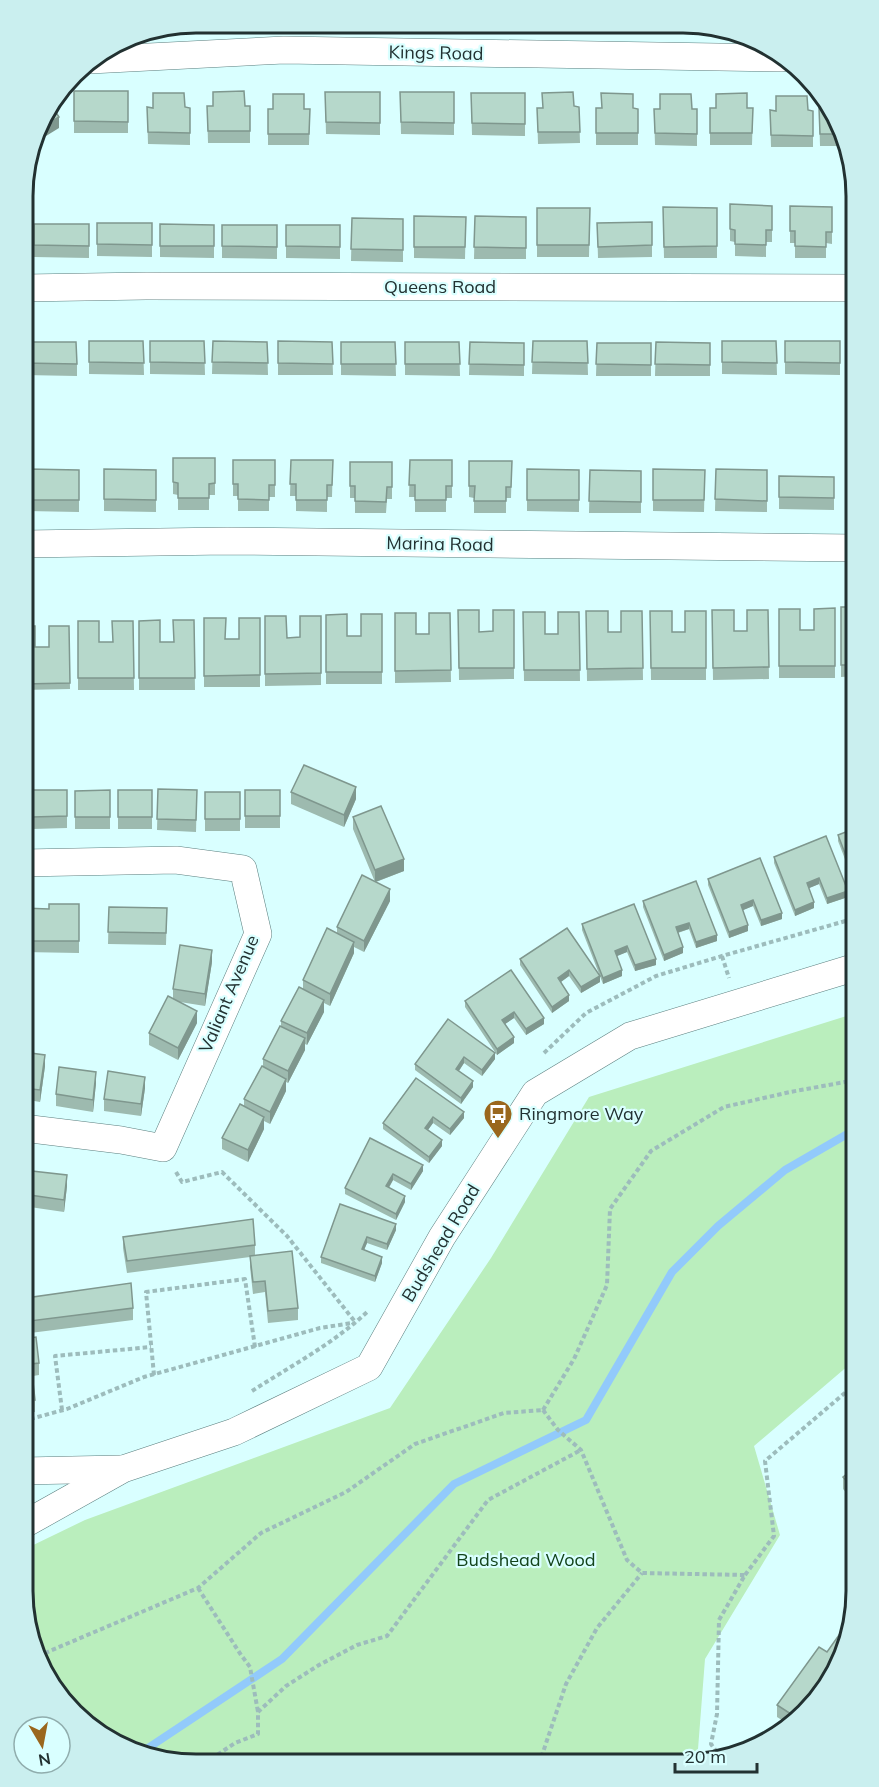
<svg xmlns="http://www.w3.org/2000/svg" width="879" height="1787" font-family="Mulish,sans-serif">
	<rect width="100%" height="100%" fill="#d9ffff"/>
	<path fill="#baeebd" d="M856 1013V1359L754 1446 780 1535 705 1659 697 1762 683 1764 173 1763 82 1722 32 1647 23 1591V1550L85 1520 390 1408 491 1258 589 1097Z"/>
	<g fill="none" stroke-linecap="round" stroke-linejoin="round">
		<path stroke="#92cafb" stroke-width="8" d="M145 1750 282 1659 454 1484 586 1420 672 1272 718 1226 785 1170 856 1129"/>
		<g stroke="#5c7f7f" stroke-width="28">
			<g id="minor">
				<path d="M90 60 284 50 782 58"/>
				<path d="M24 288 146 286 856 288"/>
				<path d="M24 544 227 541 856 548"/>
				<path d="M23 1128 121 1140 163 1148 258 934 243 869 176 860 23 863"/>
				<path d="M23 1471 120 1469"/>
				<path d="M23 1525 123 1469 234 1432 369 1367 442 1237 535 1093 630 1036 856 967"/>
			</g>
		</g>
		<g stroke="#9dbcbc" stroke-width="4" stroke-dasharray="4.5 3" stroke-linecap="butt">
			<path d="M722 956 729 978"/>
			<path d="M544 1053 586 1013 656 976 722 956 856 918"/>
			<path d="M176 1172 182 1182 222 1172 287 1236 356 1323"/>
			<path d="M154 1375 146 1292 245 1279 255 1347"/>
			<path d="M252 1391C291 1366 334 1343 367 1312"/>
			<path d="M62 1410 55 1356 151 1347"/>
			<path d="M543 1410 574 1359 607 1285 610 1209 651 1151 724 1107 790 1092 856 1080"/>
			<path d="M543 1410 558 1430 581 1450 627 1560 642 1573 745 1575 719 1620 717 1714 711 1744 721 1758"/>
			<path d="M23 1421 67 1409 144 1377 320 1328 352 1323"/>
			<path d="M745 1575 774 1536 765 1461 846 1392 856 1381"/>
			<path d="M198 1588 241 1655 250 1667 258 1712"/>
			<path d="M38 1656 198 1588 261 1533 346 1492 415 1444 504 1413 543 1410"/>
			<path d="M205 1763 235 1743 258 1734V1712L286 1686 319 1665 357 1645 387 1636 488 1500 581 1450"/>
			<path d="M539 1764 566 1684 597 1628 642 1573"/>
		</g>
		<use href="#minor" stroke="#fff" stroke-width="27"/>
	</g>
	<g fill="#9dbaaf">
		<rect x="74" y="91" width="54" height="42"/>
		<path d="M325 92H380V135L326 134Z"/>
		<path d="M400 92H454V135L401 134Z"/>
		<path d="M471 93H525V136L472 135Z"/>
		<path d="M207 106H250V143H208Z"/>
		<path d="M147 107 190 108V145L148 144Z"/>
		<path d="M579 107 580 143 538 144 537 108Z"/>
		<path d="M825 107 847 140 848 146H820L819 108Z"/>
		<path d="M596 108 638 109V145H596Z"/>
		<path d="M710 108H753L752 145H710Z"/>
		<path d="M268 109H310L309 145H268Z"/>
		<path d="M654 109H697V146L655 145Z"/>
		<path d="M770 110 813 111V147H771Z"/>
		<path d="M730 204 772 206V242H766V257L735 256V242L730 241Z"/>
		<path d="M790 206 832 207V244L826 243V258H795V243H790Z"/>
		<path d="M663 207 717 208V258H664Z"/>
		<path d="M537 208H590L589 257H537Z"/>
		<path d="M414 216 466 217 465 259 414 258Z"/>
		<path d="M475 216 526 217V259H474Z"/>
		<path d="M352 218 403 219V262L351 261Z"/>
		<path d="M652 222V257L598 258 597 223Z"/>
		<path d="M97 223H152V257L97 256Z"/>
		<path d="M34 224H89V258L34 257Z"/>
		<path d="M160 224 214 225V258L160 257Z"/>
		<path d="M222 225H277V259L222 258Z"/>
		<path d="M286 225H340V259L286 258Z"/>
		<rect x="849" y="338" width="7" height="33"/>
		<path d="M89 341H143L144 375 89 374Z"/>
		<path d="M150 341H204L205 375 150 374Z"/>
		<path d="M213 341 267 342 268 375 212 374Z"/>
		<path d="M278 341 332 342 333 375H278Z"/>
		<path d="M533 341H587L588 375 532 374Z"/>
		<path d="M722 341H776L777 375 722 374Z"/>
		<path d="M785 341H840V375L785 374Z"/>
		<path d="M24 342 77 364V376L24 375Z"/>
		<path d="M341 342H395L396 376 341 375Z"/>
		<path d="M405 342H459L460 376 405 375Z"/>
		<path d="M470 342 524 343V376L469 375Z"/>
		<path d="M656 342 710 343V376H655Z"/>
		<path d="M597 343H651V376H596Z"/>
		<path d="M173 458H215V495H209V510H178V495L173 494Z"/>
		<path d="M233 460H275V497H269V511H238V496H233Z"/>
		<path d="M291 460H333L332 497H327V512L296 511V496H290Z"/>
		<path d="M410 460H452V498H446V512H415V497H409Z"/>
		<path d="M469 461H512L511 498H506V513H474V498L469 497Z"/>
		<path d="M350 462H392V499H387L386 513H355V498H350Z"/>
		<path d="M28 469 79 470V512L27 511Z"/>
		<path d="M104 469 156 470V512L104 511Z"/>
		<path d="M527 469 579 470V512L527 511Z"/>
		<path d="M653 469 705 470 704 512 653 511Z"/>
		<path d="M716 469 767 470V512L715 511Z"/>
		<path d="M590 470 641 471V513H589Z"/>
		<path d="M779 476 834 477V510L779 509Z"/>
		<rect x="849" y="476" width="7" height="33"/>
		<path d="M841 607H856V676L841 677Z"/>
		<path d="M835 608V678H779V609L800 630H814Z"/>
		<path d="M458 610 479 632 493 631 514 610V679L459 680Z"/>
		<path d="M712 610 734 631H747L768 610 769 679 713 680Z"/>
		<path d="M586 611 608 632H621L642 611 643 680 587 681Z"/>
		<path d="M650 611 672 632H685L706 611V680H651Z"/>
		<path d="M523 612 545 634H558L579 612 580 681H524Z"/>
		<path d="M395 613 416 634H429L450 613 451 682 395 683Z"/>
		<path d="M382 614V684H326V615L347 636H361Z"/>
		<path d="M265 616 287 638 300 637 321 616V685L265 686Z"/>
		<path d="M204 618 225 639H239L260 618V687H204Z"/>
		<path d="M194 620 195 690H139V621L160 642H174Z"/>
		<path d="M78 621 99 642H112L133 621 134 690H78Z"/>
		<path d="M23 626 35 647H49L69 626 70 689 23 690Z"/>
		<path d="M158 789 197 790 196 832 157 830Z"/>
		<path d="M32 790H67V828L32 829Z"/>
		<path d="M110 790V829H75V791Z"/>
		<rect x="118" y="790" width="34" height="39"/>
		<rect x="245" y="790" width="35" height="38"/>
		<rect x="205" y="792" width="35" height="39"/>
		<path d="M291 792 356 799 344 827 291 804Z"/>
		<path d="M353 817 404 871 376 882 390 901 364 952 354 947V953L330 1006 324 1003V1012L307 1045 305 1044V1050L288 1083 286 1082V1091L270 1124 264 1121V1129L248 1162 222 1149V1138L244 1107V1099L263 1067V1059L281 1026V1021L303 989V980L337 933V927L375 882 353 829Z"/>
		<path d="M856 828V888L838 841V835Z"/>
		<path d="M826 836 848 897 827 904 819 884 809 888 814 908 795 916 774 863V857Z"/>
		<path d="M760 858 782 919 761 926 753 906 743 910 748 931 729 938 708 885V879Z"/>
		<path d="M696 881 717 941 696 948 689 929 678 933 683 953 664 961 643 907V901Z"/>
		<path d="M79 904V953L23 952V908L49 909Z"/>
		<path d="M634 904 656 965 635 971 627 952 616 956 622 976 603 984 582 930V924Z"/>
		<path d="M109 907 167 908 166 945 108 944Z"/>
		<path d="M567 928 600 982 581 993 569 976 561 982 569 1001 552 1013 520 965V959Z"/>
		<path d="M212 962 205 1006 180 1002 197 1023 178 1060 149 1045V1033L173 999V989Z"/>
		<path d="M511 970 544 1024 526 1035 514 1018 505 1024 514 1043 497 1055 465 1007V1001Z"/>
		<path d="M23 1052 45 1066 40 1102 23 1099Z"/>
		<path d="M495 1053V1059L482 1076 464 1063 459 1071 473 1087 461 1104 415 1070V1064Z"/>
		<path d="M416 1078 464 1118 450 1135 433 1123 428 1130 442 1146 429 1163 383 1129V1123Z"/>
		<path d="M96 1083 93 1112 56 1106V1094Z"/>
		<path d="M145 1088 141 1116 104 1111V1099Z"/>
		<path d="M370 1138 423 1171 411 1190 393 1180 389 1188 405 1202 396 1220 345 1194V1188Z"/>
		<path d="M23 1170 67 1186 64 1212 23 1206Z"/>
		<path d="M340 1204 396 1230 387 1250 367 1243 364 1250 382 1263 375 1282 321 1263V1257Z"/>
		<path d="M123 1237 255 1245V1255L298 1308V1320L268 1323 265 1292 253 1294 250 1267V1257L127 1273 123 1248Z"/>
		<path d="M26 1298 133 1308V1320L30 1333 26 1309Z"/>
		<path d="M23 1339 39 1363V1375L33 1376 35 1400V1412L23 1413Z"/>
		<path d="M856 1466V1504L843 1489V1477Z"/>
		<path d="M856 1595V1603L854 1608V1598Z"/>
		<path d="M827 1652 821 1697 785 1722 777 1717V1705Z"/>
	</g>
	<g fill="#7f978e">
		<path d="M59 117V128L33 144 37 130Z"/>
		<path d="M27 219V231L24 236V224Z"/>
		<path d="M356 787V799L344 827V815Z"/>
		<path d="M404 859V871L375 882V870Z"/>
		<path d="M819 878V884L807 889V883Z"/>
		<path d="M390 889V901L364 952V941Z"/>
		<path d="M848 891V897L827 904V898Z"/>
		<path d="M753 900V906L741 911V905Z"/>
		<path d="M814 902V908L795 916V910Z"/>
		<path d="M782 913V919L761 926V920Z"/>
		<path d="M689 923V929L676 933V927Z"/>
		<path d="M748 925V931L729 938V932Z"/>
		<path d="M717 935V941L696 948V942Z"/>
		<path d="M354 942V953L330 1006V994Z"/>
		<path d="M627 946V952L615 957V951Z"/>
		<path d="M683 947V953L664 961V955Z"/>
		<path d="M212 950V962L205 1006V994Z"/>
		<path d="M656 959V965L635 971V965Z"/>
		<path d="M569 970V976L558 984V978Z"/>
		<path d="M622 970V976L603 984V978Z"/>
		<path d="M600 976V982L581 993V987Z"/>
		<path d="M569 995V1001L552 1013V1007Z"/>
		<path d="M324 1000V1012L307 1045V1033Z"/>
		<path d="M197 1011V1023L178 1060V1048Z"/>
		<path d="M514 1012V1018L502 1026V1020Z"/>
		<path d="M544 1018V1024L526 1035V1029Z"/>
		<path d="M514 1037V1043L497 1055V1049Z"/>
		<path d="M305 1038V1050L288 1083V1071Z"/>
		<path d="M495 1053V1059L482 1076V1070Z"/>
		<path d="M45 1055V1066L40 1102V1090Z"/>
		<path d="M464 1057V1063L456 1075V1069Z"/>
		<path d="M96 1072V1083L93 1112V1100Z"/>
		<path d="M145 1077V1088L141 1116V1104Z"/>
		<path d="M286 1079V1091L270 1124V1112Z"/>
		<path d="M473 1081V1087L461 1104V1098Z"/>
		<path d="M464 1112V1118L450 1135V1129Z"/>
		<path d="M264 1117V1129L248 1162V1150Z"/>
		<path d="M433 1117V1123L425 1134V1128Z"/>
		<path d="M442 1140V1146L429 1163V1157Z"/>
		<path d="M423 1165V1171L411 1190V1184Z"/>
		<path d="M393 1174V1180L386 1192V1186Z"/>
		<path d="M67 1175V1186L64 1212V1200Z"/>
		<path d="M405 1196V1202L396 1220V1214Z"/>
		<path d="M396 1224V1230L387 1250V1244Z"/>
		<path d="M367 1237V1243L362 1255V1249Z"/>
		<path d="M382 1257V1263L375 1282V1276Z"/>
	</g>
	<g fill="#b6d8cb" stroke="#7f978e" stroke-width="1.5">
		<path d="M74 91H128V122L74 121Z"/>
		<path d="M244 91 245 106H250V131H208L207 106H213V92Z"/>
		<path d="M325 92H380V123L326 122Z"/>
		<path d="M400 92H454V123L401 122Z"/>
		<path d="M573 92 574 106 579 107 580 132H538L537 108H543L542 93Z"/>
		<path d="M153 93H184L185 107 190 108V133L148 132 147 107 153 108Z"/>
		<path d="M471 93H525V124L472 123Z"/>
		<path d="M601 93 633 94V108L638 109V133H596V108H602Z"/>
		<path d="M747 93V108H753L752 133H710V108H716V94Z"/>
		<path d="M273 94H304V109H310L309 134H268V109H273Z"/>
		<path d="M660 94H691L692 109H697V134L655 133 654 109H660Z"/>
		<path d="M776 96H807L808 110 813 111V136L771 135 770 110 776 111Z"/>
		<path d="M51 105 59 117 37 130 41 119Z"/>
		<path d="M825 107 843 134H820L819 108Z"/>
		<path d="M730 204 772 206V230H766V245L735 244V230L730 229Z"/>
		<path d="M790 206 832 207V232H826V247L795 246V231H790Z"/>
		<path d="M663 207 717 208V246L664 247Z"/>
		<path d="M537 208H590L589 245H537Z"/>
		<path d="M414 216 466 217 465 247H414Z"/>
		<path d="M475 216 526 217V248L474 247Z"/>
		<path d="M24 217 27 219 24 224Z"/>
		<path d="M352 218 403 219V250L351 249Z"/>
		<path d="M652 222V245L598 247 597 223Z"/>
		<path d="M97 223H152V245L97 244Z"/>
		<path d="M34 224H89V246L34 245Z"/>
		<path d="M160 224 214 225V246H160Z"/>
		<path d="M222 225H277V247L222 246Z"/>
		<path d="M286 225H340V247L286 246Z"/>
		<path d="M849 338H856V360L849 359Z"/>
		<path d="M89 341H143L144 363 89 362Z"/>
		<path d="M150 341H204L205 363 150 362Z"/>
		<path d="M213 341 267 342 268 363 212 362Z"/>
		<path d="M278 341 332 342 333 364 278 363Z"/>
		<path d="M533 341H587L588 363 532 362Z"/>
		<path d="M722 341H776L777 363 722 362Z"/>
		<path d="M785 341H840V363L785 362Z"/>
		<path d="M24 342H76L77 364 24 363Z"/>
		<path d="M341 342H395L396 364H341Z"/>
		<path d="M405 342H459L460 364H405Z"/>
		<path d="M470 342 524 343V365L469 364Z"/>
		<path d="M656 342 710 343V365L655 364Z"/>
		<path d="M597 343H651V365L596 364Z"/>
		<path d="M173 458H215V483L209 484V498H178V483L173 482Z"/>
		<path d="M233 460H275V485H269V500L238 499V484H233Z"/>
		<path d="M291 460H333L332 485H327V500H296V484H290Z"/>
		<path d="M410 460H452V486H446V500H415V485H409Z"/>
		<path d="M469 461H512L511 487H506V501H474L475 486H469Z"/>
		<path d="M350 462H392V487H387L386 502 355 501V486H350Z"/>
		<path d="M28 469 79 470V500H27Z"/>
		<path d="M104 469 156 470V500L104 499Z"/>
		<path d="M527 469 579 470V500H527Z"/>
		<path d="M653 469 705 470 704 500H653Z"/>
		<path d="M716 469 767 470V501L715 499Z"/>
		<path d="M590 470 641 471V502L589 501Z"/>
		<path d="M779 476 834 477V498L779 497Z"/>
		<path d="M849 476H856V498L849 497Z"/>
		<rect x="841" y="607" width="15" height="58"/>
		<path d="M835 608V666H779V609H800V630H814V609Z"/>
		<path d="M458 610H479V632L493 631V610H514V668H459Z"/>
		<path d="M712 610H734V631H747V610H768L769 667 713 668Z"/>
		<path d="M586 611H608V632H621V611H642L643 668 587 669Z"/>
		<path d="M650 611H672V632H685V611H706V668H651Z"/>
		<path d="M523 612H545V634H558V612H579L580 670H524Z"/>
		<path d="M395 613H416V634H429V613H450L451 670 395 671Z"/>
		<path d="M347 614V636H361V614H382V672H326V615Z"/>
		<path d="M265 616H286L287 638 300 637V616H321V673L265 674Z"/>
		<path d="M204 618H226L225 639H239V618H260V675L204 676Z"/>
		<path d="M160 620V642H174L173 620H194L195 678H139V621Z"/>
		<path d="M78 621H99V642H113L112 621H133L134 678H78Z"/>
		<path d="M23 626H35V647H49V626H69L70 683 23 684Z"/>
		<path d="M304 765 356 787 344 815 291 792Z"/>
		<path d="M158 789 197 790 196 820 157 819Z"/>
		<path d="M32 790H67V816L32 817Z"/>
		<path d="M110 790V817H75V791Z"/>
		<rect x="118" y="790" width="34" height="27"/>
		<rect x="245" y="790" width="35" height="26"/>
		<rect x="205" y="792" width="35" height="27"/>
		<path d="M381 806 404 859 375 870 353 817Z"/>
		<path d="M856 828V882L838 835Z"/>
		<path d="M826 836 848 891 827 898 819 878 807 883 814 902 795 910 774 857Z"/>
		<path d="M760 858 782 913 761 920 753 900 741 905 748 925 729 932 708 879Z"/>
		<path d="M362 875 390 889 364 941 337 927Z"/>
		<path d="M696 881 717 935 696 942 689 923 676 927 683 947 664 955 643 901Z"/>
		<path d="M49 904H79V941H23V908L49 909Z"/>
		<path d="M634 904 656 959 635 965 627 946 615 951 622 970 603 978 582 924Z"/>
		<path d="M109 907 167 908 166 933 108 932Z"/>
		<path d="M327 928 354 942 330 994 303 980Z"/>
		<path d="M567 928 600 976 581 987 569 970 558 978 569 995 552 1007 520 959Z"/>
		<path d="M180 945 212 950 205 994 173 989Z"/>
		<path d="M511 970 544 1018 526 1029 514 1012 502 1020 514 1037 497 1049 465 1001Z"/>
		<path d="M299 987 324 1000 307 1033 281 1021Z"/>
		<path d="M168 996 197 1011 178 1048 149 1033Z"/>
		<path d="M448 1019 495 1053 482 1070 464 1057 456 1069 473 1081 461 1098 415 1064Z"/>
		<path d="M280 1026 305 1038 288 1071 263 1059Z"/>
		<path d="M23 1052 45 1055 40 1090 23 1088Z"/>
		<path d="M262 1066 286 1079 270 1112 244 1099Z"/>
		<path d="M59 1067 96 1072 93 1100 56 1094Z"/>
		<path d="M108 1071 145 1077 141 1104 104 1099Z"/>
		<path d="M416 1078 464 1112 450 1129 433 1117 425 1128 442 1140 429 1157 383 1123Z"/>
		<path d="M240 1104 264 1117 248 1150 222 1138Z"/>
		<path d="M370 1138 423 1165 411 1184 393 1174 386 1186 405 1196 396 1214 345 1188Z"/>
		<path d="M23 1170 67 1175 64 1200 23 1194Z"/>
		<path d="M340 1204 396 1224 387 1244 367 1237 362 1249 382 1257 375 1276 321 1257Z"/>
		<path d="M253 1219 255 1245 127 1261 123 1237Z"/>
		<path d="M292 1251 298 1308 268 1311 265 1281 253 1282 250 1256Z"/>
		<path d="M131 1283 133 1308 30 1321 26 1298Z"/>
		<path d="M36 1337 39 1363 31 1364 35 1400 23 1401V1339Z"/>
		<path d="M856 1466V1492L843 1477Z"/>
		<path d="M849 1621 821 1697 794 1716 777 1705 819 1647 827 1652Z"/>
	</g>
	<defs>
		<g id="bus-pin" transform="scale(1.5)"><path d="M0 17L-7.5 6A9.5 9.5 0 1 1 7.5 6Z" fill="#9a671d" stroke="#d9ffff"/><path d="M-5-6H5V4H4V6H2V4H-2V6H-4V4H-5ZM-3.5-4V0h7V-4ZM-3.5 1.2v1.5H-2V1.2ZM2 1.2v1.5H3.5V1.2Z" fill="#fff"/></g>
	</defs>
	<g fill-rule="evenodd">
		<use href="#bus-pin" x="498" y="1114"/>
	</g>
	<g text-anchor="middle" stroke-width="4.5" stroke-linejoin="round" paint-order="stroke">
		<g font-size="18" fill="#223131" stroke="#d9ffff">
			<text transform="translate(436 53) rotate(1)" y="6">Kings Road</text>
			<text x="440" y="293">Queens Road</text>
			<text transform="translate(440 544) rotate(1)" y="6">Marina Road</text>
			<text transform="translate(229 994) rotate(-67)" y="6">Valiant Avenue</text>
			<text transform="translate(441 1243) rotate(-59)" y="6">Budshead Road</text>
		</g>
		<g font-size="18" fill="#223131" stroke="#d9ffff" text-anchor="start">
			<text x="519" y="1120">Ringmore Way</text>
		</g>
		<g font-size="18" fill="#13441b" stroke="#d9ffff">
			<text x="526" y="1566">Budshead Wood</text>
		</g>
	</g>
	<path d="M0 0H879V1787H0ZM196 33H683A163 163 0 0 1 846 196V1591A163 163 0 0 1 683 1754H196A163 163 0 0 1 33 1591V196A163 163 0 0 1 196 33Z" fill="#caefef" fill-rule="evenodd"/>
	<path fill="none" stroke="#223131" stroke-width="3" d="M196 33H683A163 163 0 0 1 846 196V1591A163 163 0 0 1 683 1754H196A163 163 0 0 1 33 1591V196A163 163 0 0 1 196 33Z"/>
	<g transform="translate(42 1745) rotate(170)"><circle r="28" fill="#d9ffff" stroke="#90adad" stroke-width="1.5"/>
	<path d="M0-4.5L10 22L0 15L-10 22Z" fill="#9a671d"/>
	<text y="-9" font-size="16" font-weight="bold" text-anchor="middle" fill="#223131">N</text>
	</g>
	<path d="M675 1763v9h82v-9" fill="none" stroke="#223131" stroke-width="3"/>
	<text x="684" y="1763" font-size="18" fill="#223131" stroke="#d9ffff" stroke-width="4.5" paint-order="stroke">20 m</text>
</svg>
